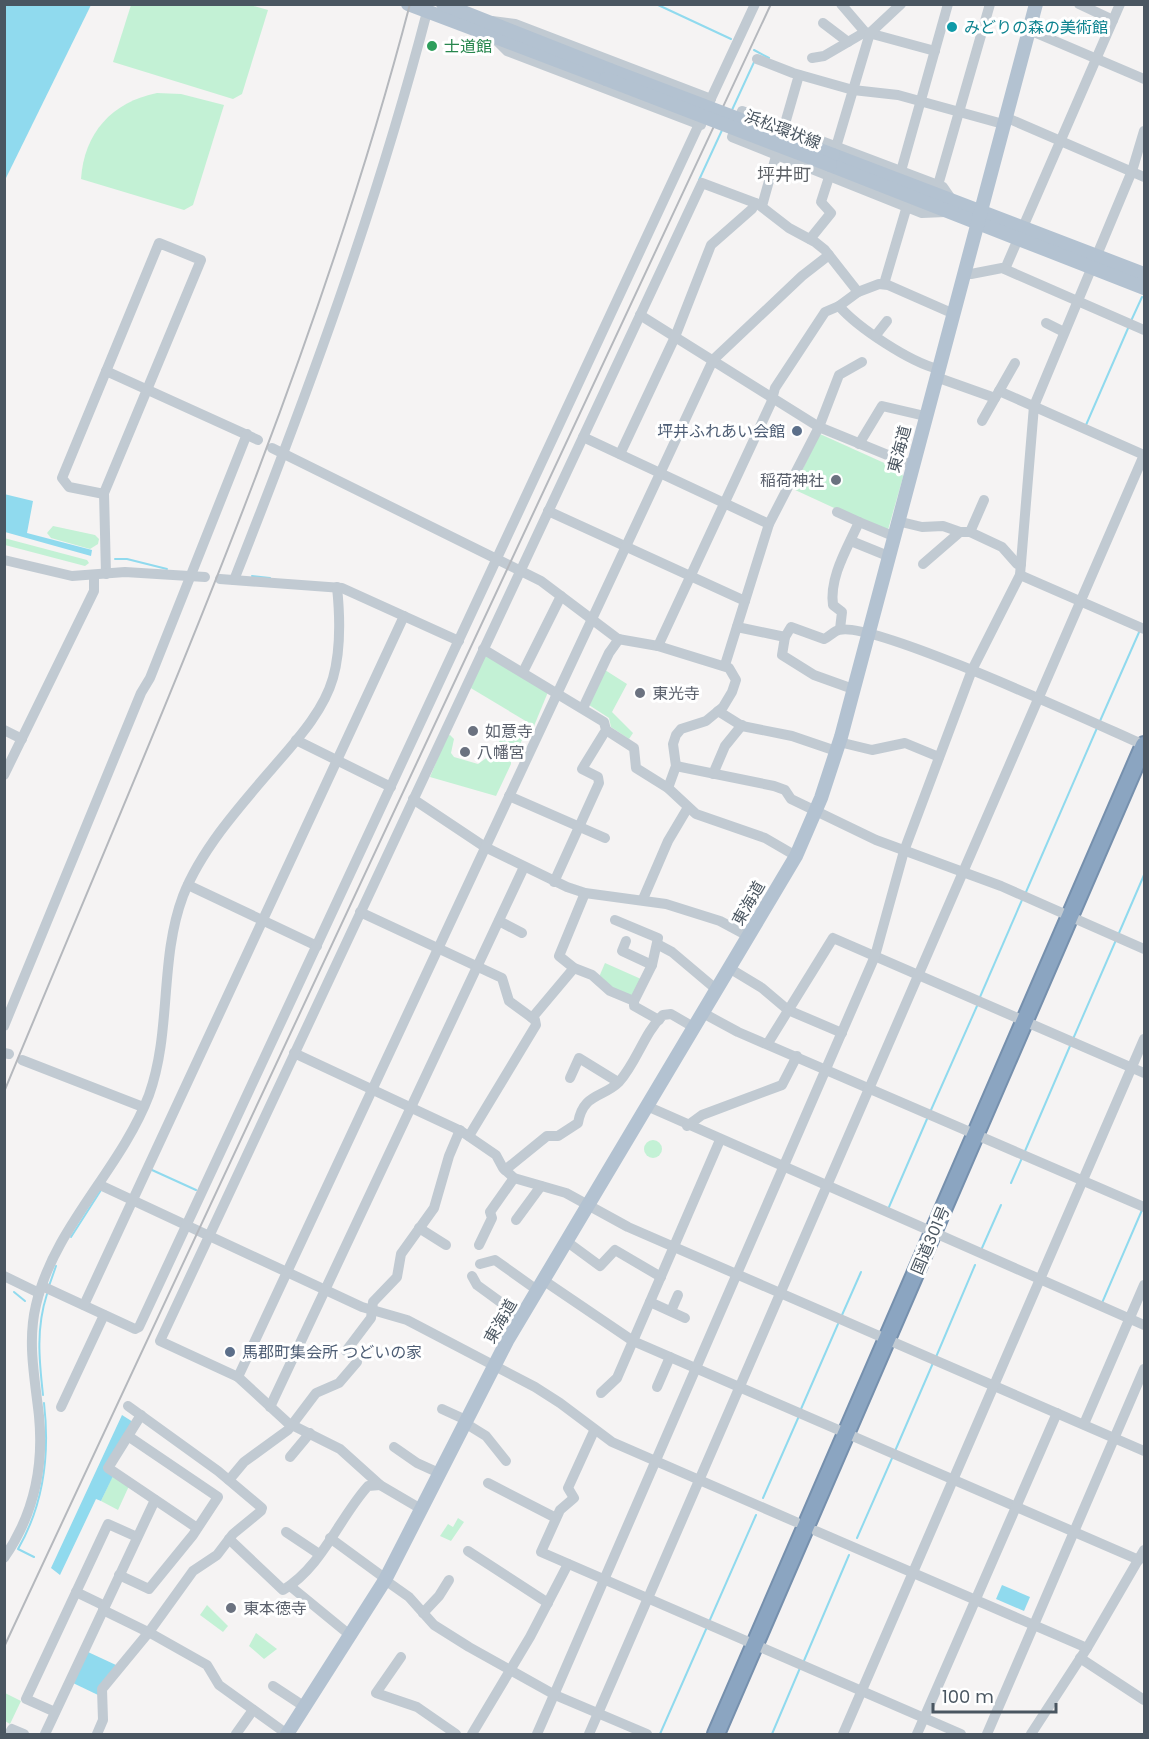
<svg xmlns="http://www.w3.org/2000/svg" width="1149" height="1739" font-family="Poppins,'Noto Sans JP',sans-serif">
	<rect width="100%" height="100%" fill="#f5f3f3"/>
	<g fill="#c3f1d5">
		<path d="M250 5 268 10 242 94 233 99 113 62 131 5Z"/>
		<path d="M157 93 181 94 224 105 193 205 184 210 81 179C84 133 112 102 157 93Z"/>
		<path d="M820 434 902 471 903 477 888 530 884 531 793 489Z"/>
		<path d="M53 526 95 535 99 539 98 544 90 549 51 538 47 533Z"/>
		<path d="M4 538 87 560 89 563 85 566 5 545Z"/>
		<path d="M485 655 548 692 534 726 469 687Z"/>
		<path d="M605 670 627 684 612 712 633 733 629 739 611 727 609 718 589 705Z"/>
		<path d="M522 724 528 728 515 754 500 745 498 737 503 731Z"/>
		<path d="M450 735 454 739 451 753 454 757 478 764 496 751 511 758V764L496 796 430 777 447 736Z"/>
		<path d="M605 963 641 979 633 996 620 993 599 977Z"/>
		<circle cx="653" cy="1149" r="9"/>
		<path d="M113 1475 129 1486 118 1510 101 1501Z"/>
		<path d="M458 1518 464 1522 451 1541 440 1536 448 1524 453 1527Z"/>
		<path d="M207 1605 228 1626 223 1632 200 1615Z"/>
		<path d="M256 1633 277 1649 264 1659 249 1646Z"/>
		<path d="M5 1693 21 1701 10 1724 5 1721Z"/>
	</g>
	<g fill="#90daee">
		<path d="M5 4 91 5 5 180 4 5Z"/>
		<path d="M4 494 33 501 27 533 92 550 91 556 5 532Z"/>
		<path d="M122 1415 133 1422 103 1468 113 1476 101 1501 96 1499 60 1575 51 1568Z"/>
		<path d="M1002 1585 1030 1597 1024 1611 996 1599Z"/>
		<path d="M88 1652 116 1665 98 1695 73 1683Z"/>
	</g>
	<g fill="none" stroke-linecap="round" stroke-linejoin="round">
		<g stroke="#90daee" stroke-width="2">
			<path d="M656 4 731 39"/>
			<path d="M754 50 769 58"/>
			<path d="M732 110 755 60"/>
			<path d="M699 180 723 128"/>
			<path d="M1131 321 1142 297"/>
			<path d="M1086 425 1129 326"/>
			<path d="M115 559H127L167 569"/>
			<path d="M252 576 270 578"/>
			<path d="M1100 721 1140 630"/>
			<path d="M1026 892 1097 728"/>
			<path d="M1119 933 1144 875"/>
			<path d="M980 997 1022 900"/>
			<path d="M1073 1039 1116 940"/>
			<path d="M931 1110 977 1006"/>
			<path d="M1025 1151 1070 1046"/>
			<path d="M152 1170 196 1190"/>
			<path d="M1011 1183 1022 1158"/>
			<path d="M889 1207 927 1119"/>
			<path d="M71 1237 101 1190"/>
			<path d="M982 1248 1001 1205"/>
			<path d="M49 1286 56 1266"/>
			<path d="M4 1288 5 1289"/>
			<path d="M14 1292 25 1301"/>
			<path d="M1102 1303 1142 1210"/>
			<path d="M842 1315 861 1272"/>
			<path d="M936 1357 975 1265"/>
			<path d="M43 1395C39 1359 36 1328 47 1294"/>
			<path d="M801 1409 838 1324"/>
			<path d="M895 1451 933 1363"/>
			<path d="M763 1498 799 1416"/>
			<path d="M857 1538 893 1456"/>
			<path d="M34 1557 18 1549C44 1504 50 1455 44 1403"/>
			<path d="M709 1622 756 1515"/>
			<path d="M803 1663 849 1555"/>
			<path d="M660 1734 707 1627"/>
			<path d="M772 1734 800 1668"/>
		</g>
		<g stroke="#7690ad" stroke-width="20">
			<path id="highway" d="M716 1734 1144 745"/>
		</g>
		<g stroke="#c1cad2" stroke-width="10">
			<path d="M841 4 865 32 935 51"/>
			<path d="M1079 4 1113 20"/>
			<path d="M492 21 515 24 711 99"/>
			<path d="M823 23 848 42 865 32"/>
			<path d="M1029 30 1144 79"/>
			<path d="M491 35 507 51 701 125"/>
			<path d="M812 58 824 56 848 42"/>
			<path d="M757 59 793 73 853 90 898 95 1003 124"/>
			<path d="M1005 117 1144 177"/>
			<path d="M782 134 799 75"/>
			<path d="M836 147 870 33 901 4"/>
			<path d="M901 171 948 4"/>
			<path d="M938 185 990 4"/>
			<path d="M762 206 778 149"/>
			<path d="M945 212 922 213 732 137 742 111 943 187 952 200"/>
			<path d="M1023 227 1120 4"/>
			<path d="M810 239 831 213 821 202 830 174"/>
			<path d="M1005 269 1018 239"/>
			<path d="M965 272 971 274 1002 268 1144 330"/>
			<path d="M884 284 907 206"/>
			<path d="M839 306C858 328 910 362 938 369"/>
			<path d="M640 315 819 427 912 465"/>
			<path d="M1046 323 1064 332"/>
			<path d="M876 335 887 321"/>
			<path d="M106 371 258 440"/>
			<path d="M936 377 995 398"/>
			<path d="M999 391 1144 455"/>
			<path d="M982 421 1015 363"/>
			<path d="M583 437 769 524"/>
			<path d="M859 444 882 406 925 416"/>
			<path d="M272 448 541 581 618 639 658 646 729 668 736 680 732 692 723 707 706 721 681 729 676 735 673 744 676 766 668 788"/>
			<path d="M620 454 675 337 711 245 752 209 755 203"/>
			<path d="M104 494 69 487 62 478 159 243 201 260 104 493 106 574"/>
			<path d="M548 511 745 601"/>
			<path d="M837 512 859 522"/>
			<path d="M897 521 922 527 943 526 960 532H970L1002 547 1017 564H1021"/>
			<path d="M970 532 984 500"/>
			<path d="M851 541 888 556"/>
			<path d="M4 560 72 576 125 572 205 577"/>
			<path d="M923 564 960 532"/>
			<path d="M1020 575 1144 629"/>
			<path d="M220 579 342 588 459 641"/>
			<path d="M234 580C308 393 376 208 427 12"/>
			<path d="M737 627 785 637 791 627 824 639C829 637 834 631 839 630 873 620 1100 726 1144 745"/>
			<path d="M840 629 842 612 833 605C829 577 848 547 859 522L893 536"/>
			<path d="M785 637 782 655 814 675 853 689"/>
			<path d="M658 646 771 403 775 388 825 312 839 306 858 292 879 284 888 285 954 314"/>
			<path d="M483 649 604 722 606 730 582 769 598 777 599 783 554 882"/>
			<path d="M725 665 769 524 819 427 839 375 862 362"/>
			<path d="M523 672 561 596"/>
			<path d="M583 708 609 653 619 639"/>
			<path d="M718 711 742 726 792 736 836 751"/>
			<path d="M4 730 22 739"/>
			<path d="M606 730 634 748 636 768 668 788 696 814 765 838 796 856"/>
			<path d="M296 740 391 787"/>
			<path d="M839 742 872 750 905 743 939 757"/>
			<path d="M676 766 774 786 785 790 791 799 876 840 1001 886 1144 949"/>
			<path d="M713 774 725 746 742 725"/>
			<path d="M4 775 94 591V575"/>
			<path d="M509 796 605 838"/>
			<path d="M413 799 485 847 567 887 585 893 666 904 720 921 748 936"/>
			<path d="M188 885 317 946"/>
			<path d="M585 893 559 956 574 968 592 975 610 991 634 1001"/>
			<path d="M643 899 668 841 687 809"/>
			<path d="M360 912 502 978 509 1001 535 1020 536 1025 469 1136"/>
			<path d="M615 920 658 938 652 965 634 1001V1006L659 1020"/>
			<path d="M499 921 522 933"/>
			<path d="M626 941 622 951 652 965"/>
			<path d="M657 944 672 952 717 990"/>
			<path d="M729 968 762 988 788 1010 842 1033"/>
			<path d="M703 1013 738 1032 1144 1207"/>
			<path d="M532 1018 574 968"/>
			<path d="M4 1026 141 693 150 678 247 434"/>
			<path d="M768 1043 833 938 1144 1073"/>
			<path d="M4 1053 9 1054"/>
			<path d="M294 1053 461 1131 496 1155 503 1168 514 1178 566 1193 628 1227 1144 1451"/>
			<path d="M22 1060 143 1107"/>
			<path d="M570 1078 579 1058 618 1082"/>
			<path d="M649 1107 1144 1325"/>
			<path d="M687 1126 702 1115 782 1085 797 1056"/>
			<path d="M505 1170 547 1136H558L578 1123C583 1093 603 1098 619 1082 637 1062 644 1033 663 1015L671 1014 695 1028"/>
			<path d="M100 1185 362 1307 407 1320 535 1387 560 1403 612 1442 796 1522"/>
			<path d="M516 1220 541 1186"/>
			<path d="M419 1228 446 1245"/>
			<path d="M566 1241 600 1266 615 1250 661 1277"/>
			<path d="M479 1245 492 1218 490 1212 514 1178"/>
			<path d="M480 1264 495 1260 537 1290"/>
			<path d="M4 1276 39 1293"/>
			<path d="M472 1276 477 1285 521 1317"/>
			<path d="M543 1280 633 1341 1139 1560"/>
			<path d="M42 1286 135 1329 139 1327 755 4"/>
			<path d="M650 1302 685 1318"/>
			<path d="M84 1305 404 616"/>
			<path d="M671 1311 678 1295"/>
			<path d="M346 1351 371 1318 373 1302 397 1277 401 1254 434 1208 449 1156 460 1130"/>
			<path d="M238 1377 713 360 802 276 829 255"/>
			<path d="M657 1387 670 1357"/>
			<path d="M601 1393 617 1378 720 1140"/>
			<path d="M61 1407 104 1315"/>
			<path d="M270 1407 524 867"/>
			<path d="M442 1409 466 1420"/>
			<path d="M141 1415 108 1468 197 1528"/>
			<path d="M465 1423 486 1436 506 1461"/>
			<path d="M1084 1424 1144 1285"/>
			<path d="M594 1431 568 1488 574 1498 560 1510 541 1552 961 1734"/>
			<path d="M394 1447 417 1463 439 1473"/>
			<path d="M290 1457 310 1433"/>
			<path d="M229 1480 244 1462 288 1430 316 1393 339 1383 357 1362"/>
			<path d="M488 1483 556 1518"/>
			<path d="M421 1509 380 1485 340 1449 288 1423 238 1377 160 1341 702 183 758 204 789 228 815 242 825 250 858 292"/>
			<path d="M816 1531 1087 1648"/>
			<path d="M286 1532 319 1554"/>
			<path d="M330 1538 386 1579"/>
			<path d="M229 1539 283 1590C322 1567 339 1518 368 1486L380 1485"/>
			<path d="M468 1551 548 1603"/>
			<path d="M4 1558C33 1516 44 1467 39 1416 35 1379 27 1342 36 1305 54 1227 121 1169 149 1095 172 1031 159 960 183 896 201 850 239 807 271 770 294 743 323 713 333 678 341 650 340 616 337 587"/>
			<path d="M119 1575 149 1589 193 1535 218 1497 128 1436"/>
			<path d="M385 1580 409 1597 434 1625 469 1647 555 1695 647 1734"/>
			<path d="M290 1586 351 1636"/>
			<path d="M76 1592 105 1606"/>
			<path d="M103 1610 152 1634 207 1665 219 1685 287 1734"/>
			<path d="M423 1613 439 1596 449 1580"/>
			<path d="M401 1657 376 1693 417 1707 456 1734"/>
			<path d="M1080 1658 1144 1700"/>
			<path d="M273 1686 305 1707"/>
			<path d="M55 1712 26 1699 108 1524 137 1537"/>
			<path d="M9 1734 12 1729 24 1734"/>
			<path d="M45 1734 155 1500"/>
			<path d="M97 1734 103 1720 102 1689 149 1632 193 1571 217 1555 233 1534 261 1511 262 1508 218 1471 128 1406"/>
			<path d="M236 1734 253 1710"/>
			<path d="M472 1734 530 1637 568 1564"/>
			<path d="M537 1734 875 956 904 851 972 670 1020 575 1034 406 1132 171 1144 131"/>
			<path d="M589 1734 1144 455"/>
			<path d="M843 1734 1144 1039"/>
			<path d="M917 1734 1057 1413"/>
			<path d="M987 1734 1144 1369"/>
			<path d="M1031 1734 1087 1648 1144 1550"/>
		</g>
		<g stroke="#b3c2d1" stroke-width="14">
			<path d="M408 4 606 79"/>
			<path d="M443 4 610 70"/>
			<path d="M833 155 1144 274"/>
			<path d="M830 165 1144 288"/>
			<path d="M287 1734 385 1580 507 1341 796 856 821 798 841 737 1036 4"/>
		</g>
		<use href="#highway" stroke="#8ba5c1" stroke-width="16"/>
		<g stroke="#b5b8bd" stroke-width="2">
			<path d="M4 1092C152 734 312 379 410 4"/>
			<path d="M4 1647 771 4"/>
		</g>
		<g stroke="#b3c2d1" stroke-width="14">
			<path d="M610 70 833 155"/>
			<path d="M606 79 830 165"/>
		</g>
	</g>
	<circle fill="#0f9aa8" stroke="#fff" stroke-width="2" cx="952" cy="27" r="6"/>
	<circle fill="#2e9e5b" stroke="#fff" stroke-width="2" cx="432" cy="46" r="6"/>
	<g fill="#5c6f8a" stroke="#fff" stroke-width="2">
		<circle cx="797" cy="431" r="6"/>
		<circle cx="230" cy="1352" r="6"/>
	</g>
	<g fill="#6b7280" stroke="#fff" stroke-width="2">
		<circle cx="836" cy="480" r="6"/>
		<circle cx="640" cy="693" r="6"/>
		<circle cx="473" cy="731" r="6"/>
		<circle cx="465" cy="752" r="6"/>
		<circle cx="231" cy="1608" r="6"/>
	</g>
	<g text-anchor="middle" stroke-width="6" stroke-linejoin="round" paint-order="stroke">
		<g font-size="16" fill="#0d838f" stroke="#fff" text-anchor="start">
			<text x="964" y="33">みどりの森の美術館</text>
		</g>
		<g font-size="16" fill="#27864d" stroke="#fff" text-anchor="start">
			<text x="444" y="52">士道館</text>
		</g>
		<g font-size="16" fill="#4a5661" stroke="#fff">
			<text transform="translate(783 129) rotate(21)" y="6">浜松環状線</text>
			<text transform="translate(899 449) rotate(-75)" y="6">東海道</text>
			<text transform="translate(748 903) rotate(-60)" y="6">東海道</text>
			<text transform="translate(930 1240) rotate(-67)" y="6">国道301号</text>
			<text transform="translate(500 1321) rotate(-60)" y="6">東海道</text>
		</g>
		<g font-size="16" fill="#4e5e75" stroke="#fff" text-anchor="end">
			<text x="785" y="437">坪井ふれあい会館</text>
			<text x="242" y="1358" text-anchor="start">馬郡町集会所 つどいの家</text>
		</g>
		<g font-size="16" fill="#5b616d" stroke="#fff" text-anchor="start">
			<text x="824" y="486" text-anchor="end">稲荷神社</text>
			<text x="652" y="699">東光寺</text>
			<text x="485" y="737">如意寺</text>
			<text x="477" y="758">八幡宮</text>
			<text x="243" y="1614">東本徳寺</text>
		</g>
		<g font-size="18" fill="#5f6368" stroke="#fff">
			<text x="784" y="181">坪井町</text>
		</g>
	</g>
	<rect width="1149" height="1739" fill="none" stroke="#4a5661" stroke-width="12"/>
	<path d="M933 1703v9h123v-9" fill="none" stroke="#4a5661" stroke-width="3"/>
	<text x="942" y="1703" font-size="18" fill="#4a5661" stroke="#ffffff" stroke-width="4.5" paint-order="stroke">100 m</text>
</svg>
